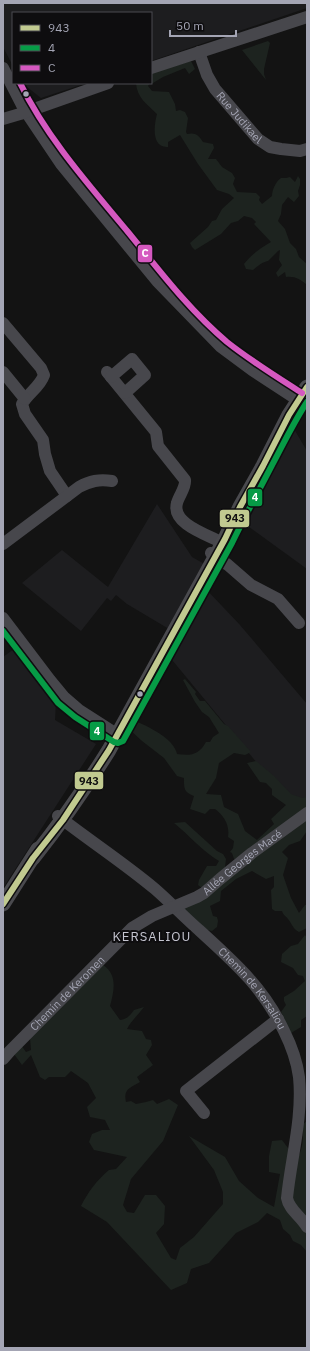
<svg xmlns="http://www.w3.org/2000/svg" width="310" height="1351" font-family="'IBM Plex Sans',sans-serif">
	<rect width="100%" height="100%" fill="#131313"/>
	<g fill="#1d1d1f">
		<path d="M3 3H307V8L151 61V13H13V66L3 47Z"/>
		<path d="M22 83H87L41 98Z"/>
		<path d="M294 429 307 451V569L241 521Z"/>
		<path d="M157 504 192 557 215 570 205 588 240 625 307 704V809L299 814 168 655 179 635 127 604 116 595 111 601 107 598 81 631 22 583 62 550 108 587Z"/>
		<path d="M14 649 56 702 55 720 96 744 3 888V657Z"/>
	</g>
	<g fill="#1d231f">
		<path d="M268 41 270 43 264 69V74L266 80 242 50Z"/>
		<path d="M191 61 195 69 189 74 185 68 163 77 153 83H150L148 86 152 91 169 92 175 104 176 111 180 110 185 112 188 118 186 132 187 134C195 132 199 135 203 142L213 144 214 148 208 159H216L222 167 232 173 235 178 233 184 237 192 256 193 260 197 259 200 262 204 272 196C272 190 276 181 281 178H286L290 177 295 182 298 176 300 179V185L298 191 299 196 294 202 288 197 282 205 281 214 278 221 285 229 290 243 296 249 299 257 307 264V289V285C300 279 295 276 286 277L285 272 278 277 276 273 282 265 279 260 280 250 278 251 268 261C262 262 258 266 253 270L246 269 244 264C251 255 260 248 271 242L254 224 256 222 252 218 244 216 238 221 231 223 221 234 195 250 192 247 190 243 208 227 212 221 216 220 222 209 234 198 229 194 217 190 198 164 180 135 168 142V147C151 148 154 125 157 114 147 104 137 98 136 83H151V73Z"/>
		<path d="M185 679 196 692 195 694 200 701H205L224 724 228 726 251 752 245 755 234 753 219 763 216 778 206 794 221 795 224 807 238 814 245 831 257 840 274 824 271 819 286 805 272 795V789L266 783 260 782 247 763 256 761 274 776 291 794 302 798 307 797V831L300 841 289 845 282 852 288 858 283 875 291 898 299 913 305 905H307V928L299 932C293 929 292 924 288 919 286 916 283 915 282 911H275L272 909 271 890 274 887V876L266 879 252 871 236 879 221 891 220 901 210 906 213 916 217 917 218 921 217 927 212 931 207 930 182 910 203 889 198 885 199 880 207 866H216L219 861C202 851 189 835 174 823L185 822 217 851 223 854 226 859 225 867 242 858 234 859 232 853 230 852 233 848 234 841 228 837C230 825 224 816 215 809H210L205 814 190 809 194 796C184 792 184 789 184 778L177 776 164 758 142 741 128 728 133 720C147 726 174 738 177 754 191 756 199 755 206 742H210L213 737 219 733 209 717 202 712 195 702 183 680Z"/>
		<path d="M305 935 307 938V1016L301 1020V1027L291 1033 281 1012 286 1005 284 1001V997L294 991 305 981 303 976 298 975 293 968 281 962 282 954 291 946 298 944Z"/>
		<path d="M103 965C118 975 114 991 110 1006L120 1020C127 1019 130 1016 134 1010L144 1007C138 1015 131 1021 127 1029L142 1031 146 1039 151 1040 152 1045 146 1055 153 1065 137 1077 140 1082C130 1088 123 1089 126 1102L131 1101 136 1104 146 1102 153 1100 157 1104 169 1099 178 1105 163 1141 131 1179 123 1205 127 1212 134 1213 145 1195H156L165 1206 164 1224 156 1233 171 1258 176 1260 180 1248 194 1237 223 1204V1192L214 1170 189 1136 225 1157 239 1181 258 1198 274 1207 280 1174 269 1172V1156L272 1141 282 1140 291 1152 297 1158C304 1149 303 1135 303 1124L307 1121V1252L301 1245 293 1241 290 1235 283 1229 280 1220 267 1213 258 1222 236 1233 209 1263 191 1269 187 1283 171 1290 107 1222 81 1206C88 1192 97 1180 109 1170L116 1169 127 1157 94 1150 89 1142 92 1134 102 1130H110L105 1120 90 1117 87 1107 96 1098 88 1083 71 1071 65 1077H49L45 1080 40 1077 31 1055 22 1065 14 1054 21 1045 26 1052 31 1050 30 1038 54 1015Z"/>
	</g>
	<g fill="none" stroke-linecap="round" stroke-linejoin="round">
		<g stroke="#47474c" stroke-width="12">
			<path id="s1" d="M199 52 207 75 215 89 258 139 270 147 281 149 300 151 307 149"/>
			<path d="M3 68 24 109 61 164 157 281 221 347 252 370 307 406"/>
			<path d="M151 68 307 17"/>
			<path d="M3 119 20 114 108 83"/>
			<path d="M3 323 41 368 44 375C40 387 28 393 22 404L25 414 43 440 45 454 50 471 67 496"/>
			<path d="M3 372 25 399"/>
			<path d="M107 372 156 432 158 446 185 480C186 488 179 495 177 503 171 524 208 535 223 543"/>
			<path d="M111 377 132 359 145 375 125 393"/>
			<path d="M3 544 79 487C90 481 99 479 112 481"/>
			<path d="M211 553 228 565 251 585 278 599 299 623"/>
			<path d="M3 618 50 680 64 697 79 710 118 735"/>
			<path id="s2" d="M58 816C90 841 124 863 155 889 170 902 184 917 199 930 234 962 263 987 284 1031 291 1045 297 1062 299 1077 303 1118 291 1158 287 1198 289 1210 301 1216 307 1227"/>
			<path id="s3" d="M3 1059 10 1051 132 928 152 916 197 897 204 893 220 879 252 853 307 813"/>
			<path d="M204 1113 186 1091 278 1019"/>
		</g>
		<g stroke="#4a4a4e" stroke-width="15">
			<path d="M33 858C61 823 86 787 109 750L225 539 240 507 263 466 289 415 307 387"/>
			<path d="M3 904 38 849"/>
		</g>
		<g stroke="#0e0d0f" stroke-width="9">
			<path id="bus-1" d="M3 904 33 858 63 820 109 750 225 539 240 507 263 466 289 415 307 387"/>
		</g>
		<g stroke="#0e0d0f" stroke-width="9">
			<path id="bus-2" d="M3 631 58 703 75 717 114 742 118 743 123 741 232 543C244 518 257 494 270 469 282 447 293 423 307 402"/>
		</g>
		<g stroke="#0e0d0f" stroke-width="9">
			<path id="bus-3" d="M20 83C47 138 89 185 128 232 159 270 189 310 227 342 251 361 277 377 302 393"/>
		</g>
		<use href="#bus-1" stroke="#c1ca90" stroke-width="6"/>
		<use href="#bus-2" stroke="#069b46" stroke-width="6"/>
		<use href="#bus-3" stroke="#d558c0" stroke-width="6"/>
	</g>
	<g fill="#a4a5b4" stroke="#0e0d0f" stroke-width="1.5">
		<circle cx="26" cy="94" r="3.5"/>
		<circle cx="140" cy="694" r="3.5"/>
	</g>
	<g text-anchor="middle" stroke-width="4" stroke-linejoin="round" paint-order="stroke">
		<g font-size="11" fill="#a4a5b4" stroke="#0e0d0f">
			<text dy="4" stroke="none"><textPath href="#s1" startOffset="78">Rue Judikael</textPath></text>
			<text dy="4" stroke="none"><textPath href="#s3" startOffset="313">Allée Georges Macé</textPath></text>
			<text dy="4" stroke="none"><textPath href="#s2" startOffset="261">Chemin de Kersaliou</textPath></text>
			<text dy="4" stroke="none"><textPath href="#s3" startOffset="92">Chemin de Keromen</textPath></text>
		</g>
		<g font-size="13" letter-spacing="1" fill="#c5c5d0" stroke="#0e0d0f">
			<text x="152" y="941">KERSALIOU</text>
		</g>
	</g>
	<g stroke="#0e0d0f" stroke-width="1.5">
		<rect x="137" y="244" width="16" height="19" rx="4" fill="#d558c0"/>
		<rect x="247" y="488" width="16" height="19" rx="4" fill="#069b46"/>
		<rect x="219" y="509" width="31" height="19" rx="4" fill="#c1ca90"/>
		<rect x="89" y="721" width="16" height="20" rx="4" fill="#069b46"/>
		<rect x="74" y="771" width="30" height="19" rx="4" fill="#c1ca90"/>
	</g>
	<g font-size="11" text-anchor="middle" font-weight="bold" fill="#fff">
		<text x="145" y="257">C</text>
		<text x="255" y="501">4</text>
		<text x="97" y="735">4</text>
	</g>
	<g font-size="11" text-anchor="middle" font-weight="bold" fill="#111">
		<text x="235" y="522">943</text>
		<text x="89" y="785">943</text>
	</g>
	<rect width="310" height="1351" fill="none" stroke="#a4a5b4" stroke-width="8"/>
	<rect x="12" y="12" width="140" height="72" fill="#0e0d0f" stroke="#4a4a51"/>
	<rect x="20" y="25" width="20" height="6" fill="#c1ca90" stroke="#4a4a51"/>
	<text x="48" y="32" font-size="12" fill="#a4a5b4">943</text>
	<rect x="20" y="45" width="20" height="6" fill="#069b46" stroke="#4a4a51"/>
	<text x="48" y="52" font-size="12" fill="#a4a5b4">4</text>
	<rect x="20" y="65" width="20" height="6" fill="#d558c0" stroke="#4a4a51"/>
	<text x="48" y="72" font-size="12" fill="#a4a5b4">C</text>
	<path d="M170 30v6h66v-6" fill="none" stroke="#a4a5b4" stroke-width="2"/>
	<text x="176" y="30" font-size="12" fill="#a4a5b4" stroke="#0e0d0f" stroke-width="3" paint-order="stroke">50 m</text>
</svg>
